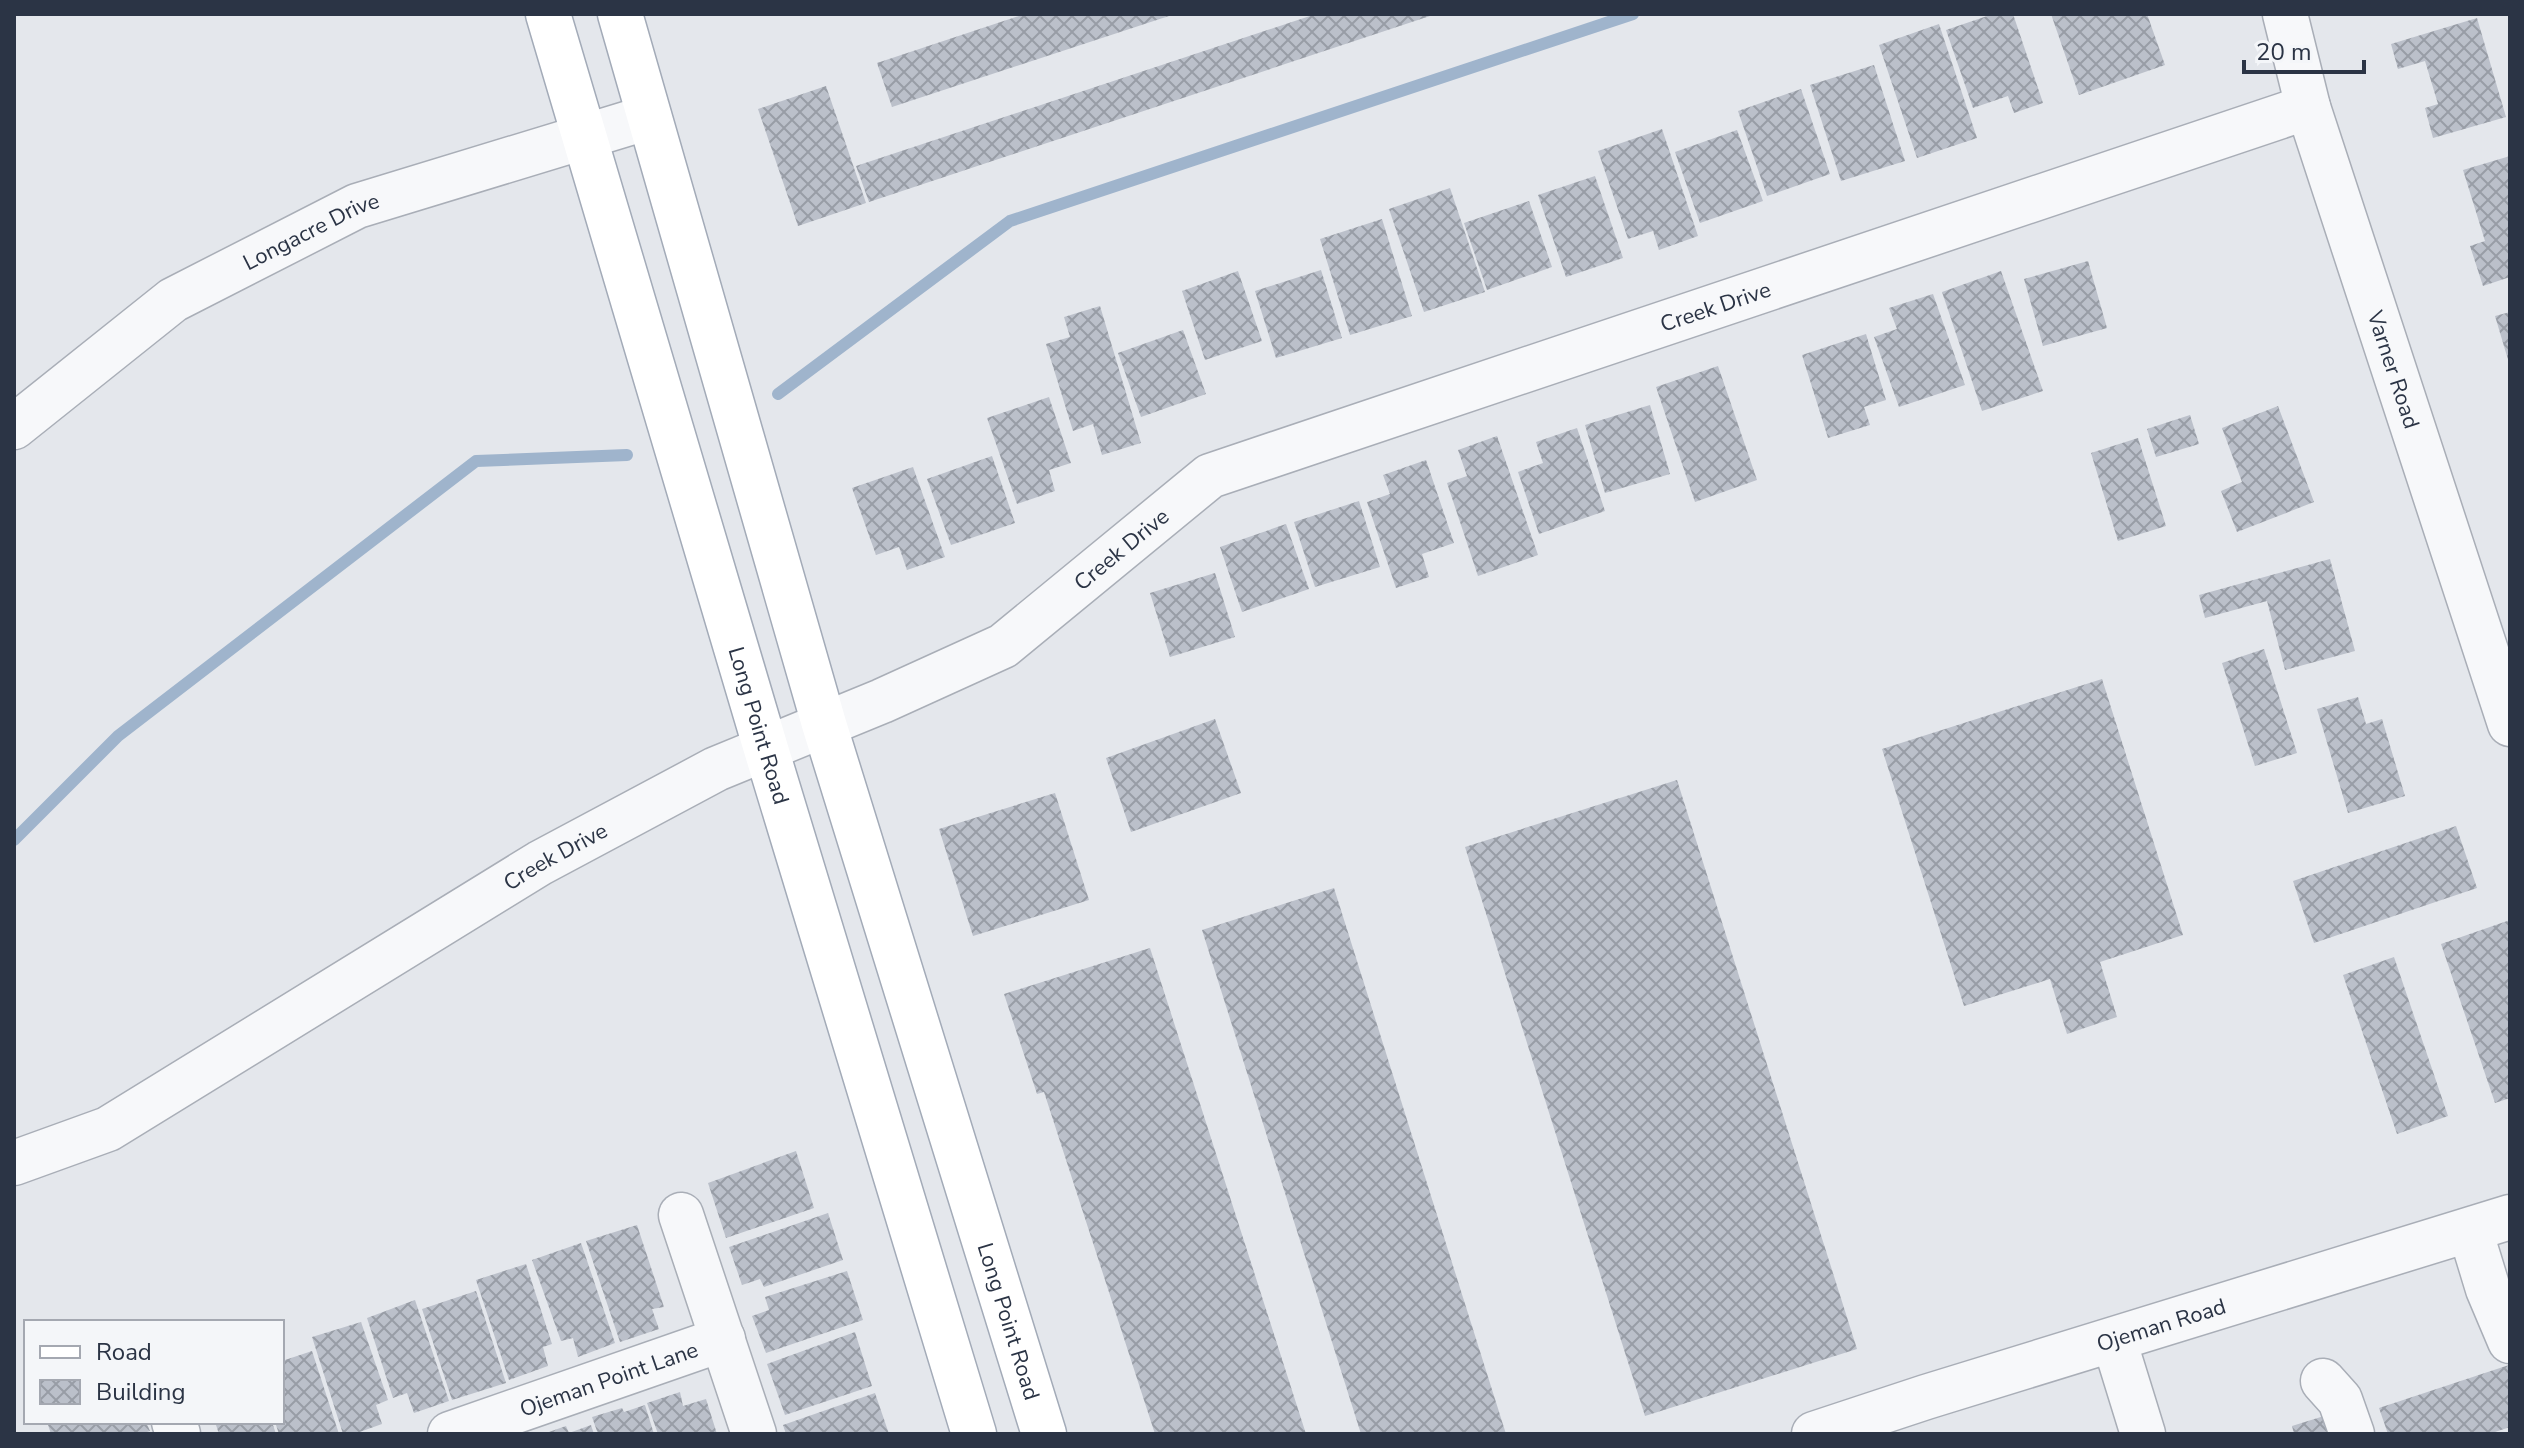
<svg xmlns="http://www.w3.org/2000/svg" width="2524" height="1448" font-family="'Nunito Sans',sans-serif">
	<defs>
		<pattern id="building-cross-hatch" width="8" height="8" patternUnits="userSpaceOnUse" patternTransform="scale(2)"><rect width="8" height="8" fill="#bbc0ca"/><path d="M0 0l8 8M0 8l8-8" fill="none" stroke="#989da6"/></pattern>
	</defs>
	<rect width="100%" height="100%" fill="#e4e7ec"/>
	<g fill="none" stroke-linecap="round" stroke-linejoin="round">
		<g stroke="#9fb4cc" stroke-width="12">
			<path d="M778 394 1010 221 1633 14"/>
			<path d="M14 840 118 736 476 461 627 455"/>
		</g>
	</g>
	<g fill="url(#building-cross-hatch)">
		<path d="M1025 14 1172 15 892 107 877 63Z"/>
		<path d="M1316 14 1433 15 869 202 856 166Z"/>
		<path d="M1993 14H2013L2043 103 2014 113 2008 96 1973 108 1946 30Z"/>
		<path d="M2051 14H2147L2165 65 2079 95Z"/>
		<path d="M2477 18 2506 117 2433 138 2425 108 2438 104 2425 61 2398 69 2391 44Z"/>
		<path d="M1939 24 1977 138 1917 158 1879 45Z"/>
		<path d="M1874 65 1905 161 1841 181 1810 85Z"/>
		<path d="M826 86 866 203 798 226 758 109Z"/>
		<path d="M1801 89 1830 174 1767 196 1738 111Z"/>
		<path d="M1662 129 1698 236 1659 250 1653 231 1628 239 1598 151Z"/>
		<path d="M1737 130 1763 201 1700 223 1675 152Z"/>
		<path d="M2510 156V277L2483 286 2470 246 2485 241 2463 170Z"/>
		<path d="M1595 176 1623 258 1566 277 1538 195Z"/>
		<path d="M1450 188 1485 292 1424 312 1389 209Z"/>
		<path d="M1529 201 1552 267 1487 290 1464 223Z"/>
		<path d="M1382 219 1412 316 1350 335 1320 239Z"/>
		<path d="M2088 261 2107 328 2043 346 2024 279Z"/>
		<path d="M1321 270 1342 338 1276 358 1255 291Z"/>
		<path d="M1238 271 1262 341 1205 360 1182 291Z"/>
		<path d="M2001 271 2043 391 1982 411 1942 292Z"/>
		<path d="M1933 294 1965 385 1899 407 1874 337 1897 329 1889 308Z"/>
		<path d="M1100 306 1141 443 1102 455 1093 424 1073 431 1046 344 1070 337 1064 317Z"/>
		<path d="M2510 312V363H2509L2495 316Z"/>
		<path d="M1183 330 1206 394 1141 417 1118 353Z"/>
		<path d="M1866 334 1886 400 1864 407 1870 425 1828 438 1802 355Z"/>
		<path d="M1718 366 1757 480 1695 502 1656 387Z"/>
		<path d="M1049 397 1071 463 1049 470 1055 491 1017 504 987 418Z"/>
		<path d="M1650 405 1670 474 1605 493 1585 425Z"/>
		<path d="M2278 406 2314 502 2237 532 2221 491 2242 482 2222 428Z"/>
		<path d="M2190 415 2199 444 2156 457 2147 429Z"/>
		<path d="M1577 428 1605 511 1539 534 1518 472 1543 463 1536 442Z"/>
		<path d="M1497 436 1538 555 1478 576 1447 483 1467 476 1458 450Z"/>
		<path d="M2138 438 2166 526 2118 541 2091 453Z"/>
		<path d="M992 456 1015 523 951 545 927 479Z"/>
		<path d="M1426 460 1454 543 1422 554 1429 577 1396 588 1367 502 1390 494 1383 475Z"/>
		<path d="M913 467 945 557 907 570 899 547 876 555 852 488Z"/>
		<path d="M1359 501 1380 567 1315 587 1294 522Z"/>
		<path d="M1286 524 1309 589 1242 612 1220 547Z"/>
		<path d="M2330 559 2355 651 2285 670 2267 601 2205 618 2199 595Z"/>
		<path d="M1215 573 1235 637 1170 657 1150 593Z"/>
		<path d="M2264 649 2297 753 2255 766 2222 663Z"/>
		<path d="M2102 679 2183 935 2100 962 2117 1017 2067 1034 2050 979 1964 1006 1882 749Z"/>
		<path d="M2358 697 2366 724 2382 719 2405 796 2348 813 2317 709Z"/>
		<path d="M1215 719 1241 793 1131 832 1106 758Z"/>
		<path d="M1677 780 1857 1349 1645 1416 1465 847Z"/>
		<path d="M1055 793 1089 900 973 936 939 829Z"/>
		<path d="M2456 826 2477 888 2314 943 2293 881Z"/>
		<path d="M1334 888 1506 1434H1361L1202 930Z"/>
		<path d="M2510 920V1098L2495 1103 2441 944Z"/>
		<path d="M1150 948 1306 1434H1155L1044 1092 1037 1094 1004 994Z"/>
		<path d="M2394 957 2448 1116 2397 1134 2343 975Z"/>
		<path d="M796 1151 814 1208 726 1238 708 1183Z"/>
		<path d="M828 1213 843 1260 764 1287 760 1279 742 1285 729 1247Z"/>
		<path d="M637 1225 664 1307 652 1309 659 1329 620 1342 586 1241Z"/>
		<path d="M581 1243 615 1343 578 1357 573 1338 561 1341 532 1260Z"/>
		<path d="M526 1264 552 1344 543 1347 548 1366 509 1380 476 1280Z"/>
		<path d="M847 1271 863 1320 766 1353 752 1316 769 1310 765 1297Z"/>
		<path d="M476 1291 506 1383 452 1400 422 1309Z"/>
		<path d="M415 1300 449 1401 414 1413 407 1393 393 1398 367 1318Z"/>
		<path d="M361 1322 388 1400 376 1405 382 1424 354 1434H343L312 1337Z"/>
		<path d="M855 1332 872 1386 785 1415 767 1364Z"/>
		<path d="M312 1351 339 1434H279L275 1422H282V1361Z"/>
		<path d="M2509 1365 2510 1427 2489 1434H2388L2379 1408Z"/>
		<path d="M680 1392 683 1406 706 1399 717 1434H658L647 1403Z"/>
		<path d="M875 1393 889 1434H786L783 1425Z"/>
		<path d="M645 1405 654 1434H598L592 1417 622 1408 624 1412Z"/>
		<path d="M2324 1416 2330 1434H2294L2292 1426Z"/>
		<path d="M47 1422H146L150 1431 141 1434H51Z"/>
		<path d="M215 1422H272L276 1434H219Z"/>
		<path d="M591 1425 594 1434H543L566 1426 569 1433Z"/>
	</g>
	<g fill="none" stroke-linecap="round" stroke-linejoin="round">
		<g stroke="#a9aeb7" stroke-width="47">
			<g id="minor">
				<path id="s1" d="M2285 14 2308 107 2510 724"/>
				<path id="s2" d="M14 427 173 300 357 206 649 117"/>
				<path id="s3" d="M14 1163 108 1129 540 863 716 769 882 701 1003 646 1210 476 2308 107"/>
				<path d="M681 1215 754 1434"/>
				<path d="M2470 1230 2488 1289 2510 1341"/>
				<path d="M2114 1340 2143 1434"/>
				<path d="M2323 1381 2340 1400 2352 1434"/>
				<path d="M174 1422 178 1434"/>
				<path id="s4" d="M450 1434 723 1339"/>
				<path id="s5" d="M1814 1434 1926 1397 2510 1217"/>
			</g>
		</g>
		<g stroke="#a3abb8" stroke-width="47">
			<g id="major">
				<path id="s6" d="M548 14 766 749 974 1434"/>
				<path id="s7" d="M620 14 824 724 1044 1434"/>
			</g>
		</g>
		<use href="#minor" stroke="#f7f8fa" stroke-width="44"/>
		<use href="#major" stroke="#fff" stroke-width="44"/>
	</g>
	<g text-anchor="middle" stroke-width="7" stroke-linejoin="round" paint-order="stroke">
		<g font-size="22" fill="#2b3445" stroke="#f4f6f9">
			<text dy="8" stroke="none"><textPath href="#s2" startOffset="358">Longacre Drive</textPath></text>
			<text dy="8" stroke="none"><textPath href="#s3" startOffset="1920">Creek Drive</textPath></text>
			<text dy="8" stroke="none"><textPath href="#s1" startOffset="372">Varner Road</textPath></text>
			<text dy="8" stroke="none"><textPath href="#s3" startOffset="1272">Creek Drive</textPath></text>
			<text dy="8" stroke="none"><textPath href="#s6" startOffset="742">Long Point Road</textPath></text>
			<text dy="8" stroke="none"><textPath href="#s3" startOffset="624">Creek Drive</textPath></text>
			<text dy="8" stroke="none"><textPath href="#s7" startOffset="1364">Long Point Road</textPath></text>
			<text dy="8" stroke="none"><textPath href="#s5" startOffset="364">Ojeman Road</textPath></text>
			<text dy="8" stroke="none"><textPath href="#s4" startOffset="168">Ojeman Point Lane</textPath></text>
		</g>
	</g>
	<rect width="2524" height="1448" fill="none" stroke="#2b3445" stroke-width="32"/>
	<rect x="24" y="1320" width="260" height="104" fill="#f4f6f9" stroke="#a4a8b1" stroke-width="2"/>
	<rect x="40" y="1346" width="40" height="12" fill="#ffffff" stroke="#a4a8b1" stroke-width="2"/>
	<text x="96" y="1360" font-size="24" fill="#2b3445">Road</text>
	<rect x="40" y="1380" width="40" height="24" fill="url(#building-cross-hatch)" stroke="#a4a8b1" stroke-width="2"/>
	<text x="96" y="1400" font-size="24" fill="#2b3445">Building</text>
	<path d="M2244 60v12h120v-12" fill="none" stroke="#2b3445" stroke-width="4"/>
	<text x="2256" y="60" font-size="24" fill="#2b3445" stroke="#f4f6f9" stroke-width="6" paint-order="stroke">20 m</text>
</svg>
